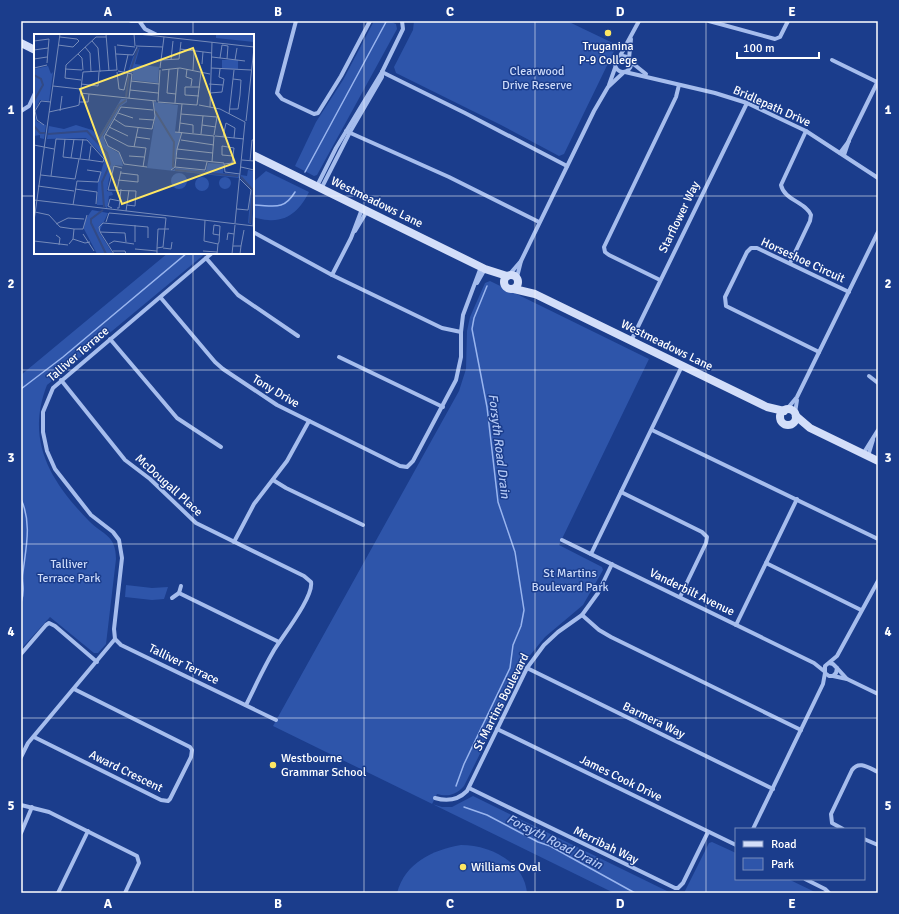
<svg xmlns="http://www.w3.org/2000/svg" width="899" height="914" font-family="Signika,sans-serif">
	<rect width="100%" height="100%" fill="#1b3d8c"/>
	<g fill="#2e55aa">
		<path d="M374 21H389L396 24 397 29 317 175 314 176 295 166 316 122 343 80Z"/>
		<path d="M414 21H567L617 45 564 154 559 156 501 125 396 73 394 67 413 30Z"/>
		<path d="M266 171 309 192C301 208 289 222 268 220 263 220 258 218 253 217V182Z"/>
		<path d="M168 253H206L47 385C25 441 51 482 89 521 103 535 116 535 116 559L106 644 98 653H94L50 617 21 649V375Z"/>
		<path d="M490 281 649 359 559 545 602 567 603 570 583 605 545 637 527 659 464 786C456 795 448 797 437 794L432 804 442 807H452L473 796 671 893H614L273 726 459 391 466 369 467 331 470 317 485 283Z"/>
		<path d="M126 585 152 588 168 587 164 599 152 600 125 597Z"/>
		<path d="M712 842 736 853V879H788L817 893H684L709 843Z"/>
		<path d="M461 845C489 845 524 861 527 893H397C405 863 432 850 461 845Z"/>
	</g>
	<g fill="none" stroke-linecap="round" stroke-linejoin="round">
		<g stroke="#99b5ef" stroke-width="1.5">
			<path d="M305 172 386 22"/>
			<path d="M253 205C272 205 283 212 295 192"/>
			<path d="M21 389 63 357 187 253"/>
			<path d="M21 499C32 523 26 547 23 572 21 585 26 588 21 603"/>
			<path d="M456 786 464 764 510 668 513 645 521 626 524 610 515 552 498 502 487 407 472 329 474 318 487 286"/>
			<path d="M464 807 487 815 538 842 550 846 635 893"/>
		</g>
		<g stroke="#a6bded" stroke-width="4">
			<path d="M131 21H141"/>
			<path d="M296 21 277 93 282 99 314 114 318 113 341 76 370 21"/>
			<path d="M709 21 775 39 780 37 788 21"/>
			<path d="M140 22 145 29 157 35"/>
			<circle cx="623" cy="64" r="8"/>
			<path d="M620 56 639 21"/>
			<path d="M629 58 631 39"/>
			<path d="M832 60 877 82"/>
			<path d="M631 62 646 74"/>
			<path d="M382 72 465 113 567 166"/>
			<path d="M625 72 715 93 747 103 806 131 878 178"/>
			<path d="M609 85 615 68"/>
			<path d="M21 111 29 106 35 93"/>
			<path d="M346 131 449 177 539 222"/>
			<path d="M840 153 849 141"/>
			<path d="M844 155 849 140 878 81"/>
			<path d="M317 186 336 148 382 72 403 29 402 21"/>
			<path d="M321 189 350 132 382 77V72"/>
			<path d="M355 231 367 211"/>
			<path d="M253 232 332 275 442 328 461 332"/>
			<path d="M212 253 53 388 43 412V432L47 451 55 469 91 515 113 532 119 540 122 558 114 629 115 639 121 645 276 720"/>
			<path d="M206 258 238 295 298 336"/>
			<path d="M790 263 810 221 811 215C806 202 784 200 781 185L806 131"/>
			<path d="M332 275 351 238 362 209"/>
			<path d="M509 275 521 261"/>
			<path d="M517 277 521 261 594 111 608 87 623 73"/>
			<path d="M660 280 609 255 605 252 604 247 676 97 679 85"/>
			<path d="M477 283 485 269"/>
			<path d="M161 298 215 362 223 369 277 405 400 466 407 467 413 461 456 380 461 357V332L463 315 481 267"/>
			<path d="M110 339 177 418 221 447"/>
			<path d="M631 341 747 103"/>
			<path d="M819 352 726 306 725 297 747 252 751 248H757L849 292"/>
			<path d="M339 357 443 407"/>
			<path d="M869 376 878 383"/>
			<path d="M61 380 125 460 150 479 196 523 304 576 311 582C314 597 281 638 273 652 263 669 255 687 246 705"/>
			<path d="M787 409 797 397 878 232"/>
			<path d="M795 413 797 400"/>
			<path d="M652 430 878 539"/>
			<path d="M863 454 878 430"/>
			<path d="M868 456 873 440"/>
			<path d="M273 480 286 488 363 525"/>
			<path d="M621 492 702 532 707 537 706 543 680 597"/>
			<path d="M562 540 814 663 824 671"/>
			<path d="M234 542 254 504 287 461 309 421"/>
			<path d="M591 554 682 366"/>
			<path d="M766 563 861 610"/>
			<path d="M179 593 279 642"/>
			<path d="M172 598 179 593 181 586"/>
			<path d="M582 615 599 630 611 637 801 730"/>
			<path d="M736 625 797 499"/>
			<path d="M21 654 46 625 49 623 55 626 97 662"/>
			<path d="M829 663 833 664 837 668 836 673 833 676H829L825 673V666L837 656 878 581"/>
			<path d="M527 668 773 789"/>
			<path d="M837 668 847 679"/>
			<path d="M833 676 847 679 878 694"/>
			<path d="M497 729 736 845"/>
			<path d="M34 737 161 800 168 801 170 799 191 757 192 750 190 747 74 689"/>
			<path d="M21 757 28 743 115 639"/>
			<path d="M469 788 675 888H678L683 883 708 832"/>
			<path d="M435 798C448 802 458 800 467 791L527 668 544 645 558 632 582 615 598 593 612 564"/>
			<path d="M21 805 49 812 137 856 139 863 125 893"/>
			<path d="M753 829 823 684 825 673"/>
			<path d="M843 829 832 823 831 814 852 770C859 760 869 768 878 772"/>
			<path d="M21 833 32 807"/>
			<path d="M864 839 878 845"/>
			<path d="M805 879 825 889 829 893"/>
			<path d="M58 893 88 831"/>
		</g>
		<g stroke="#d3def9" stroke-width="8">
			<path d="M21 43 35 50"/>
			<path d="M253 155 485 269 507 276"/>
			<circle cx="511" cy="282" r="7"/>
			<path d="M514 289 535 294 767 407 784 411"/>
			<circle cx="788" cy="417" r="8"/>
			<path d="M796 416 810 428 878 461"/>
		</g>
	</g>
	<path fill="none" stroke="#fff" stroke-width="1" stroke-opacity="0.55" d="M193 21V35M364 21V893M535 21V893M706 21V893M21 196H35M253 196H878M193 253V893M21 370H878M21 544H878M21 718H878"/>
	<g fill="#fee763" stroke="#1b3d8c" stroke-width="1.5">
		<circle cx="608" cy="33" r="4"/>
		<circle cx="273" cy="765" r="4"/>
		<circle cx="463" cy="867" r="4"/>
	</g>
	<g text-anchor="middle" stroke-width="3" stroke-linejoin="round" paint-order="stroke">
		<g font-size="12" fill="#fff" stroke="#1b3d8c" text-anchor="start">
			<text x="608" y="50" text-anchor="middle">Truganina<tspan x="608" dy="14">P-9 College</tspan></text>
			<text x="281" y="762">Westbourne<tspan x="281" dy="14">Grammar School</tspan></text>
			<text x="471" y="871">Williams Oval</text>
		</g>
		<g font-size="12" fill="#ccdaf9" stroke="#1b3d8c">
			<text x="537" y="75">Clearwood<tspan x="537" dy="14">Drive Reserve</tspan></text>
			<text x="69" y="568">Talliver<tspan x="69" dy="14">Terrace Park</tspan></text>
			<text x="570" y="577">St Martins<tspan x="570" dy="14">Boulevard Park</tspan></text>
		</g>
		<g font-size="12" fill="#fff" stroke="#1b3d8c">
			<text transform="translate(772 106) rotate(24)" y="4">Bridlepath Drive</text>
			<text transform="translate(377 202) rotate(26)" y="4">Westmeadows Lane</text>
			<text transform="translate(679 217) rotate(-64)" y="4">Starflower Way</text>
			<text transform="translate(803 260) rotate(25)" y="4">Horseshoe Circuit</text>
			<text transform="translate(667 345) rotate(26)" y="4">Westmeadows Lane</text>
			<text transform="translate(78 354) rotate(-41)" y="4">Talliver Terrace</text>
			<text transform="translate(276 391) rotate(31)" y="4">Tony Drive</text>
			<text transform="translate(169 485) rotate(42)" y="4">McDougall Place</text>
			<text transform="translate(692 592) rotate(26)" y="4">Vanderbilt Avenue</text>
			<text transform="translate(184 664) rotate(26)" y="4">Talliver Terrace</text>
			<text transform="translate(501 702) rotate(-63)" y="4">St Martins Boulevard</text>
			<text transform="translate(654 720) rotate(26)" y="4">Barmera Way</text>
			<text transform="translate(126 771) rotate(26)" y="4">Award Crescent</text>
			<text transform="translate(621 778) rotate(26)" y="4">James Cook Drive</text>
			<text transform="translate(606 845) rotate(26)" y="4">Merribah Way</text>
		</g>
		<g font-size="13" font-style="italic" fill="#b2c7f4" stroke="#1b3d8c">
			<text transform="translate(500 446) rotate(83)" y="5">Forsyth Road Drain</text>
			<text transform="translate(555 841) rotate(27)" y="5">Forsyth Road Drain</text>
		</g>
	</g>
	<g transform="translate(34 34)">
		<rect width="220" height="220" fill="#1b3d8c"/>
		<path d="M182 0H220V8L182 4ZM106 13 101 30 125 33 124 49 98 46 99 39 94 38 99 23ZM188 26H204V35H188ZM14 32 17 40 19 38 15 67 6 66 0 79 3 88 12 91 10 105 6 104V101L0 102V35ZM87 65H93V68L87 72 69 102 72 111 86 120 89 132 80 131 75 145 73 157 78 158 79 161 75 162 73 175 70 171H63L64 148 71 124 52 104 13 105 15 92 30 95 42 91 58 96 65 103ZM120 68 144 71 141 98 147 99 138 137 142 134 172 137 174 129 190 130 189 139 205 141V144L113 134 121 84ZM214 136 220 137 217 190 214 189 217 155 207 144V141L213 142ZM137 147a8 8 0 1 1 16 0a8 8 0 1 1-16 0ZM161 150a7 7 0 1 1 14 0a7 7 0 1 1-14 0ZM185 149a6 6 0 1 1 12 0a6 6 0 1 1-12 0ZM58 176 74 179 65 198 79 220H63L50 195 51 186Z" fill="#2e55aa"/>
		<path fill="none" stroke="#324a86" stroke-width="2" d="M96 38 104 14M0 41 7 45 9 51 0 67M92 63 95 41M121 77 140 108 139 133M0 92 6 99H11M14 100 53 97 73 119 76 130 68 148 70 173M63 108 85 71 92 66M141 136 204 142M207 143 219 156 216 189M69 176 57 185V189L72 220"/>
		<path fill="none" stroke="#768bba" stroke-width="1" d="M72 0 75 37M100 0 101 12M104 0 220 13M0 7 15 5 13 29M58 7 64 14 66 38M24 11 39 13 45 7 43 5 26 3M83 11 101 13M81 12 83 36M102 12 129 13M51 13 56 19 57 38M146 15 178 19M0 16 14 14M44 20 48 24 49 36M82 20 99 21 103 13M178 23 211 27M186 24 188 11 194 12 193 25M0 25 13 23M127 26 145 25 147 8M137 26 139 7M201 26 203 14M168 30 169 18M0 34 13 31M126 34 130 3M177 34 217 36M31 35 48 36M135 35 133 59 142 60M153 35 152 43 158 45 157 52M128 36 146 34 176 40M159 36 160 17M84 37 98 40 95 64M49 38 83 36M83 38 85 55 90 56 94 39M90 38 94 21M47 46 31 44 32 31 62 3H72M97 47 125 50M47 50 64 52 65 38M175 50 189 51M19 52 46 55M96 56 124 59M46 59 122 67M176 59 188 58 190 45 185 43 186 35M165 62 151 61V53H166M124 67 126 36M45 68H54L55 60M124 68 163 71M141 69 144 34M163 71 167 38M165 71 186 75 211 88M42 72 45 71 49 38M176 73 178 8M196 75H204L206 61 207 46 199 45M26 77 28 62M15 78 42 72M84 79 99 84M147 80 183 83 180 101M195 80 200 36M80 85 91 92 118 95 121 82 119 67M105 85 120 86M212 87 220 14M146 89 159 91V99M10 91 3 86 1 77 7 67 17 68M168 91 182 93M75 93 94 102M141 98 180 102M145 98 148 70M71 100 94 112 112 114 109 133M167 100 169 82M181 102 210 105M102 103 116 105M189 103 192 89 201 94 200 104M31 105 29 123 55 126 57 112M147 106 180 111M0 111 20 115M100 113 104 94M143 115 179 119M95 122 110 123M37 124 40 105M142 124 190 129 191 138 206 140M46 125 49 105M208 126 220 127M216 127 218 106H220M178 128 180 102M191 130 198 129 200 114 188 112V121L199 122M113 133 90 130 85 118 74 112 70 103 87 73 119 76M141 133 171 136 173 128M207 133 220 136M88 134 80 132 74 156 102 157 101 172 93 171M137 136 141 133 143 115 148 98M7 141 41 145M17 142 22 105 53 106 70 125 69 128 55 126M41 145 45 125M84 146 104 148V141L87 139M43 147 64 148 67 138 53 136M4 152 40 157M41 155 63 158 62 170M83 156 87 137M0 166 220 192M39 171 43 147M78 174 74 172 76 165 86 167M83 174H85L87 155M203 175 214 176 217 156 206 145M92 177 95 156M1 178 15 181 26 193 40 195H49L53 181M171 186 170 207 184 210 183 220M0 187 26 0M72 188 75 179 132 184M201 189 211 88M22 190 34 184 50 185M101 191V208M219 191 220 168M66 198 91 199 92 208M49 200 60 217M22 201 26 204 25 211M39 205 51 209 56 208M193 206 194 199 200 200M0 207 34 211M35 210 39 205 40 195M75 210 80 207 100 210M184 210 185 208 186 192 180 191 179 200 185 201M199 212H207L206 220M207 212 210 196M123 214 124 195H135M129 214 137 215 138 208M101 215 123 217M79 217H91L92 220M169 217 183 218M80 220 66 198 65 193 69 189 114 193V204M123 220V214L129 213 132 184M198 220 201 191"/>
		<path fill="#fee763" fill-opacity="0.15" stroke="#fee763" stroke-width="2" d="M159 14 201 129 88 170 46 55Z"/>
		<rect width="220" height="220" fill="none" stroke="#fff" stroke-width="2"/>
	</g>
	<rect width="899" height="914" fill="none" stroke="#1b3d8c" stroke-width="44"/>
	<rect x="735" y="828" width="130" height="52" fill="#1b3d8c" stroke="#768bba"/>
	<rect x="743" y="841" width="20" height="6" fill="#d3def9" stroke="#768bba"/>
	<text x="771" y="848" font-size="12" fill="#ffffff">Road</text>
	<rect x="743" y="858" width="20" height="12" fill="#2e55aa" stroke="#768bba"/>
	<text x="771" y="868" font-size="12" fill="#ffffff">Park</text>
	<path d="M737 52v6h82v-6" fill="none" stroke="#ffffff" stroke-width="2"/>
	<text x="743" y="52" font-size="12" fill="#ffffff" stroke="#1b3d8c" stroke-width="3" paint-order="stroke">100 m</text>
	<rect x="22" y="22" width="855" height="870" fill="none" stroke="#fff" stroke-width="1.5"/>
	<g font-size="13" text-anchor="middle" font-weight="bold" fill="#fff">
		<text x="108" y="16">A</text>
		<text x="278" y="16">B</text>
		<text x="450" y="16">C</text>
		<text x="620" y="16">D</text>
		<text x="792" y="16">E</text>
		<text x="11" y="114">1</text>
		<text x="888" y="114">1</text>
		<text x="11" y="288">2</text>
		<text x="888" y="288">2</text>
		<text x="11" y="462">3</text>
		<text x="888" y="462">3</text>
		<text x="11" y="636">4</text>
		<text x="888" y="636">4</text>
		<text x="11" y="810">5</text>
		<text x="888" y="810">5</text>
		<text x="108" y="908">A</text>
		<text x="278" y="908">B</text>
		<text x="450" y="908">C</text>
		<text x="620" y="908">D</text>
		<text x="792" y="908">E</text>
	</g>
</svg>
